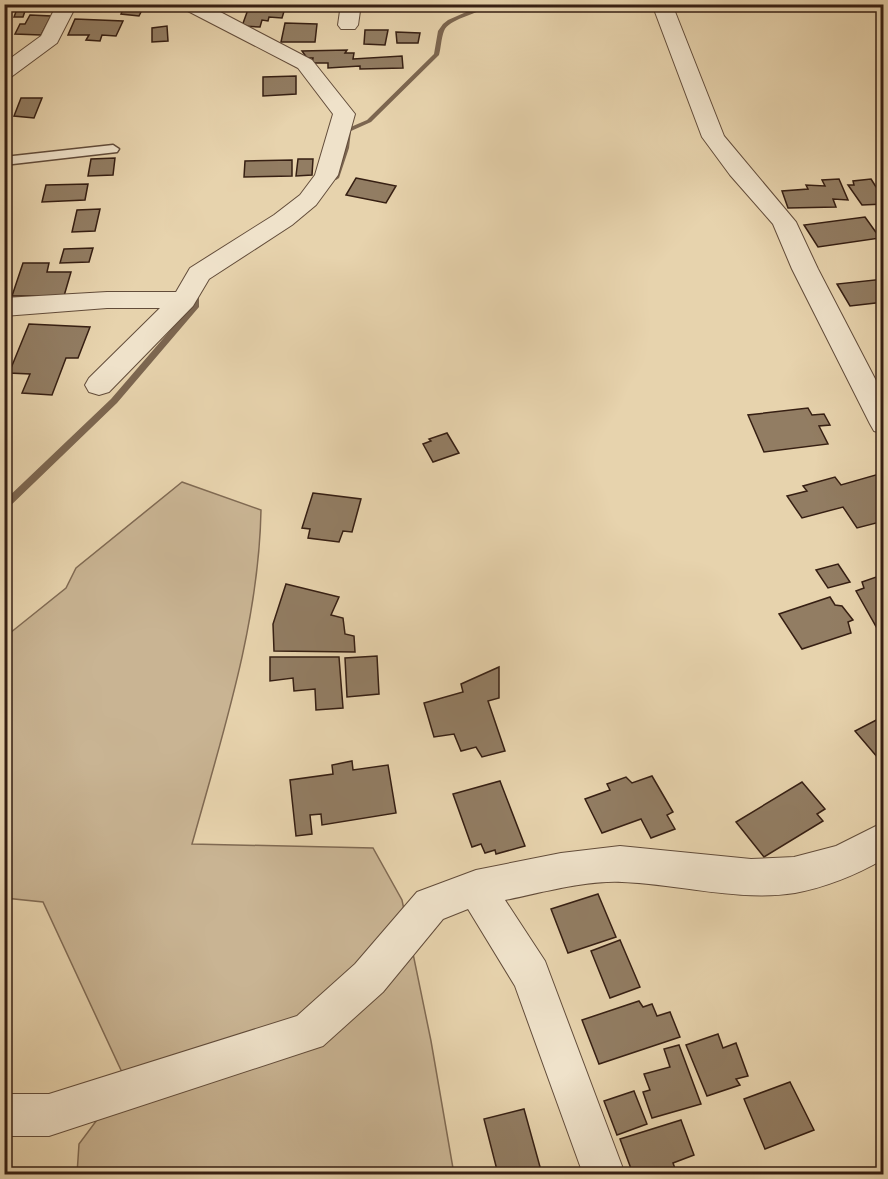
<svg xmlns="http://www.w3.org/2000/svg" width="888" height="1179" font-family="'IM FELL Double Pica',serif">
	<rect width="100%" height="100%" fill="#e7d3ad"/>
	<filter id="stains"><feTurbulence type="fractalNoise" baseFrequency=".00333" numOctaves="4"/><feColorMatrix values="0 0 0 0 .2 0 0 0 0 .09 0 0 0 0 .02 0 0 0 .5 -.17"/></filter>
	<radialGradient id="worn" r=".72"><stop offset=".6" stop-color="#630" stop-opacity="0"/><stop offset="1" stop-color="#630" stop-opacity=".3"/></radialGradient>
	<path fill="#c9b493" stroke="#806a53" stroke-width="1.5" d="M182 482 261 510C259 623 222 736 192 844L373 848 402 900 431 1041 454 1174H77L79 1144 126 1081 43 902 5 898V637L66 588 76 568Z"/>
	<g fill="none" stroke-linecap="round" stroke-linejoin="round">
		<g fill="#7c6650" fill-rule="evenodd">
			<path d="M480 4H486V7C475 15 449 19 444 31 441 39 441 48 439 55L371 122 351 131 349 148 339 178 336 180 334 179 333 178 343 148 346 129 367 120 434 54 438 31 443 24 448 20 480 6Z"/>
			<path d="M192 290H198L199 292V307L117 403 7 509 4 510V501L111 399 192 305Z"/>
		</g>
	</g>
	<g fill="#927d63" stroke="#361f13" stroke-width="1.5">
		<path d="M19 4H46L43 11H25L23 17H14Z"/>
		<path d="M125 4H145L139 16 121 14Z"/>
		<path d="M250 4H265L286 5 282 18 269 17 268 21 262 20 260 27 242 26Z"/>
		<path d="M30 15 51 16 41 35 15 34 20 24H25Z"/>
		<path d="M75 19 123 21 116 36 102 35 100 41 86 40 89 35H68Z"/>
		<path d="M285 23 317 24 315 42H281Z"/>
		<path d="M167 26 168 41 152 42V28Z"/>
		<path d="M365 30H388L385 45 364 44Z"/>
		<path d="M396 32 420 33 418 43H397Z"/>
		<path d="M347 50 345 53H354L353 59 402 56 403 68 360 69V66L328 68V63H312L313 58H307L302 51Z"/>
		<path d="M296 76V94L263 96V77Z"/>
		<path d="M21 98H42L34 118 14 116Z"/>
		<path d="M115 158 113 175 88 176 91 159Z"/>
		<path d="M298 159H313L312 175 296 176Z"/>
		<path d="M292 160V176L244 177 245 161Z"/>
		<path d="M356 178 396 186 386 203 346 195Z"/>
		<path d="M839 179 848 200 833 199 836 207 788 208 782 191 808 189 806 185 825 186 822 180Z"/>
		<path d="M871 179 876 187 884 186V204L862 205 848 185H854L853 181Z"/>
		<path d="M88 184 85 200 42 202 46 185Z"/>
		<path d="M100 209 95 231 72 232 77 210Z"/>
		<path d="M865 217 880 238 818 247 804 225Z"/>
		<path d="M93 248 89 262 60 263 64 249Z"/>
		<path d="M23 263H49L47 272H71L64 296H12Z"/>
		<path d="M884 279V302L850 306 837 284Z"/>
		<path d="M29 324 90 327 78 358H66L52 395 22 393 30 374 9 373Z"/>
		<path d="M808 408 812 415 824 414 830 425 819 426 828 444 764 452 748 415Z"/>
		<path d="M447 433 459 453 433 462 423 444 431 441 429 439Z"/>
		<path d="M879 474 884 481V521L857 528 843 507 802 518 787 496 807 491 803 486 835 477 841 485Z"/>
		<path d="M313 493 361 499 352 532 343 531 339 542 308 538 310 529 302 528Z"/>
		<path d="M838 564 850 582 828 588 816 570Z"/>
		<path d="M879 576 884 581V628L878 630 856 591 864 588 862 582Z"/>
		<path d="M286 584 339 597 331 615 343 618 345 634 354 636 355 652 274 651 273 624Z"/>
		<path d="M830 597 835 605 842 606 853 620 848 622 851 633 802 649 779 614Z"/>
		<path d="M377 656 379 694 347 697 345 658Z"/>
		<path d="M270 657H339L343 708 316 710 315 689 294 691 293 678 270 681Z"/>
		<path d="M499 667V698L488 701 505 751 482 757 476 747 461 751 454 734 434 737 424 703 463 692 461 684Z"/>
		<path d="M884 716V765L855 731Z"/>
		<path d="M352 761 353 770 388 765 396 813 322 825 321 814 310 815 312 834 296 836 290 780 333 774 332 765Z"/>
		<path d="M652 776 673 812 667 815 675 829 651 838 641 819 602 833 585 799 610 790 607 784 626 777 632 783Z"/>
		<path d="M500 781 525 846 496 854 495 850 485 853 481 844 472 847 453 794Z"/>
		<path d="M802 782 825 809 817 814 823 821 764 857 736 822Z"/>
		<path d="M598 894 616 937 568 953 551 909Z"/>
		<path d="M620 940 640 987 610 998 591 951Z"/>
		<path d="M639 1001 643 1007 652 1004 657 1016 670 1012 680 1037 599 1064 582 1020Z"/>
		<path d="M718 1034 723 1048 736 1043 748 1076 736 1079 740 1085 707 1096 686 1045Z"/>
		<path d="M679 1045 701 1104 652 1118 643 1092 650 1090 644 1074 670 1067 664 1049Z"/>
		<path d="M790 1082 814 1130 765 1149 744 1099Z"/>
		<path d="M634 1091 647 1124 617 1135 604 1101Z"/>
		<path d="M524 1109 542 1174H498L484 1119Z"/>
		<path d="M681 1120 694 1155 673 1163 677 1174H633L620 1139Z"/>
	</g>
	<g fill="none" stroke-linecap="round" stroke-linejoin="round">
		<g stroke="#624c3a" stroke-width="3">
			<path id="service" d="M113 145 119 149 117 152 4 165V157Z"/>
		</g>
		<g stroke="#624c3a" stroke-width="2">
			<g id="minor">
				<path d="M57 4H77L57 43 11 77 4 79V63L41 36Z"/>
				<path d="M179 4H205L312 60 355 114 338 175 316 205 292 225 209 279 193 306 109 392 99 395 89 392 85 385 89 378 160 308H107L4 316V298L107 292H176L190 268 274 215 300 195 315 175 333 114 298 68 182 8Z"/>
				<path d="M341 4H361L358 25 355 29H341L338 25Z"/>
				<path d="M652 4H672L724 136 796 222 818 269 884 396V434L874 431 870 424 792 269 773 224 730 175 702 137Z"/>
				<path d="M884 822V859C856 875 827 887 795 893 738 902 679 884 622 882 587 880 540 893 505 900L545 961 625 1174H583L515 986 468 909 443 919 383 992 323 1046 49 1136H4V1094H49L297 1016 355 964 417 892 476 870 561 853 620 846 751 859 794 857 836 846Z"/>
			</g>
		</g>
		<use href="#service" fill="#efe2ca" fill-rule="evenodd"/>
		<use href="#minor" fill="#efe2ca" fill-rule="evenodd"/>
	</g>
	<rect width="888" height="1179" fill="none" stroke="#e7d3ad" stroke-width="24"/>
	<rect x="6" y="6" width="876" height="1167" fill="none" stroke="#361f13" stroke-width="3"/>
	<rect x="12" y="12" width="864" height="1155" fill="none" stroke="#361f13" stroke-width="1.5"/>
	<rect width="100%" height="100%" filter="url(#stains)"/>
	<rect width="100%" height="100%" fill="url(#worn)"/>
</svg>
